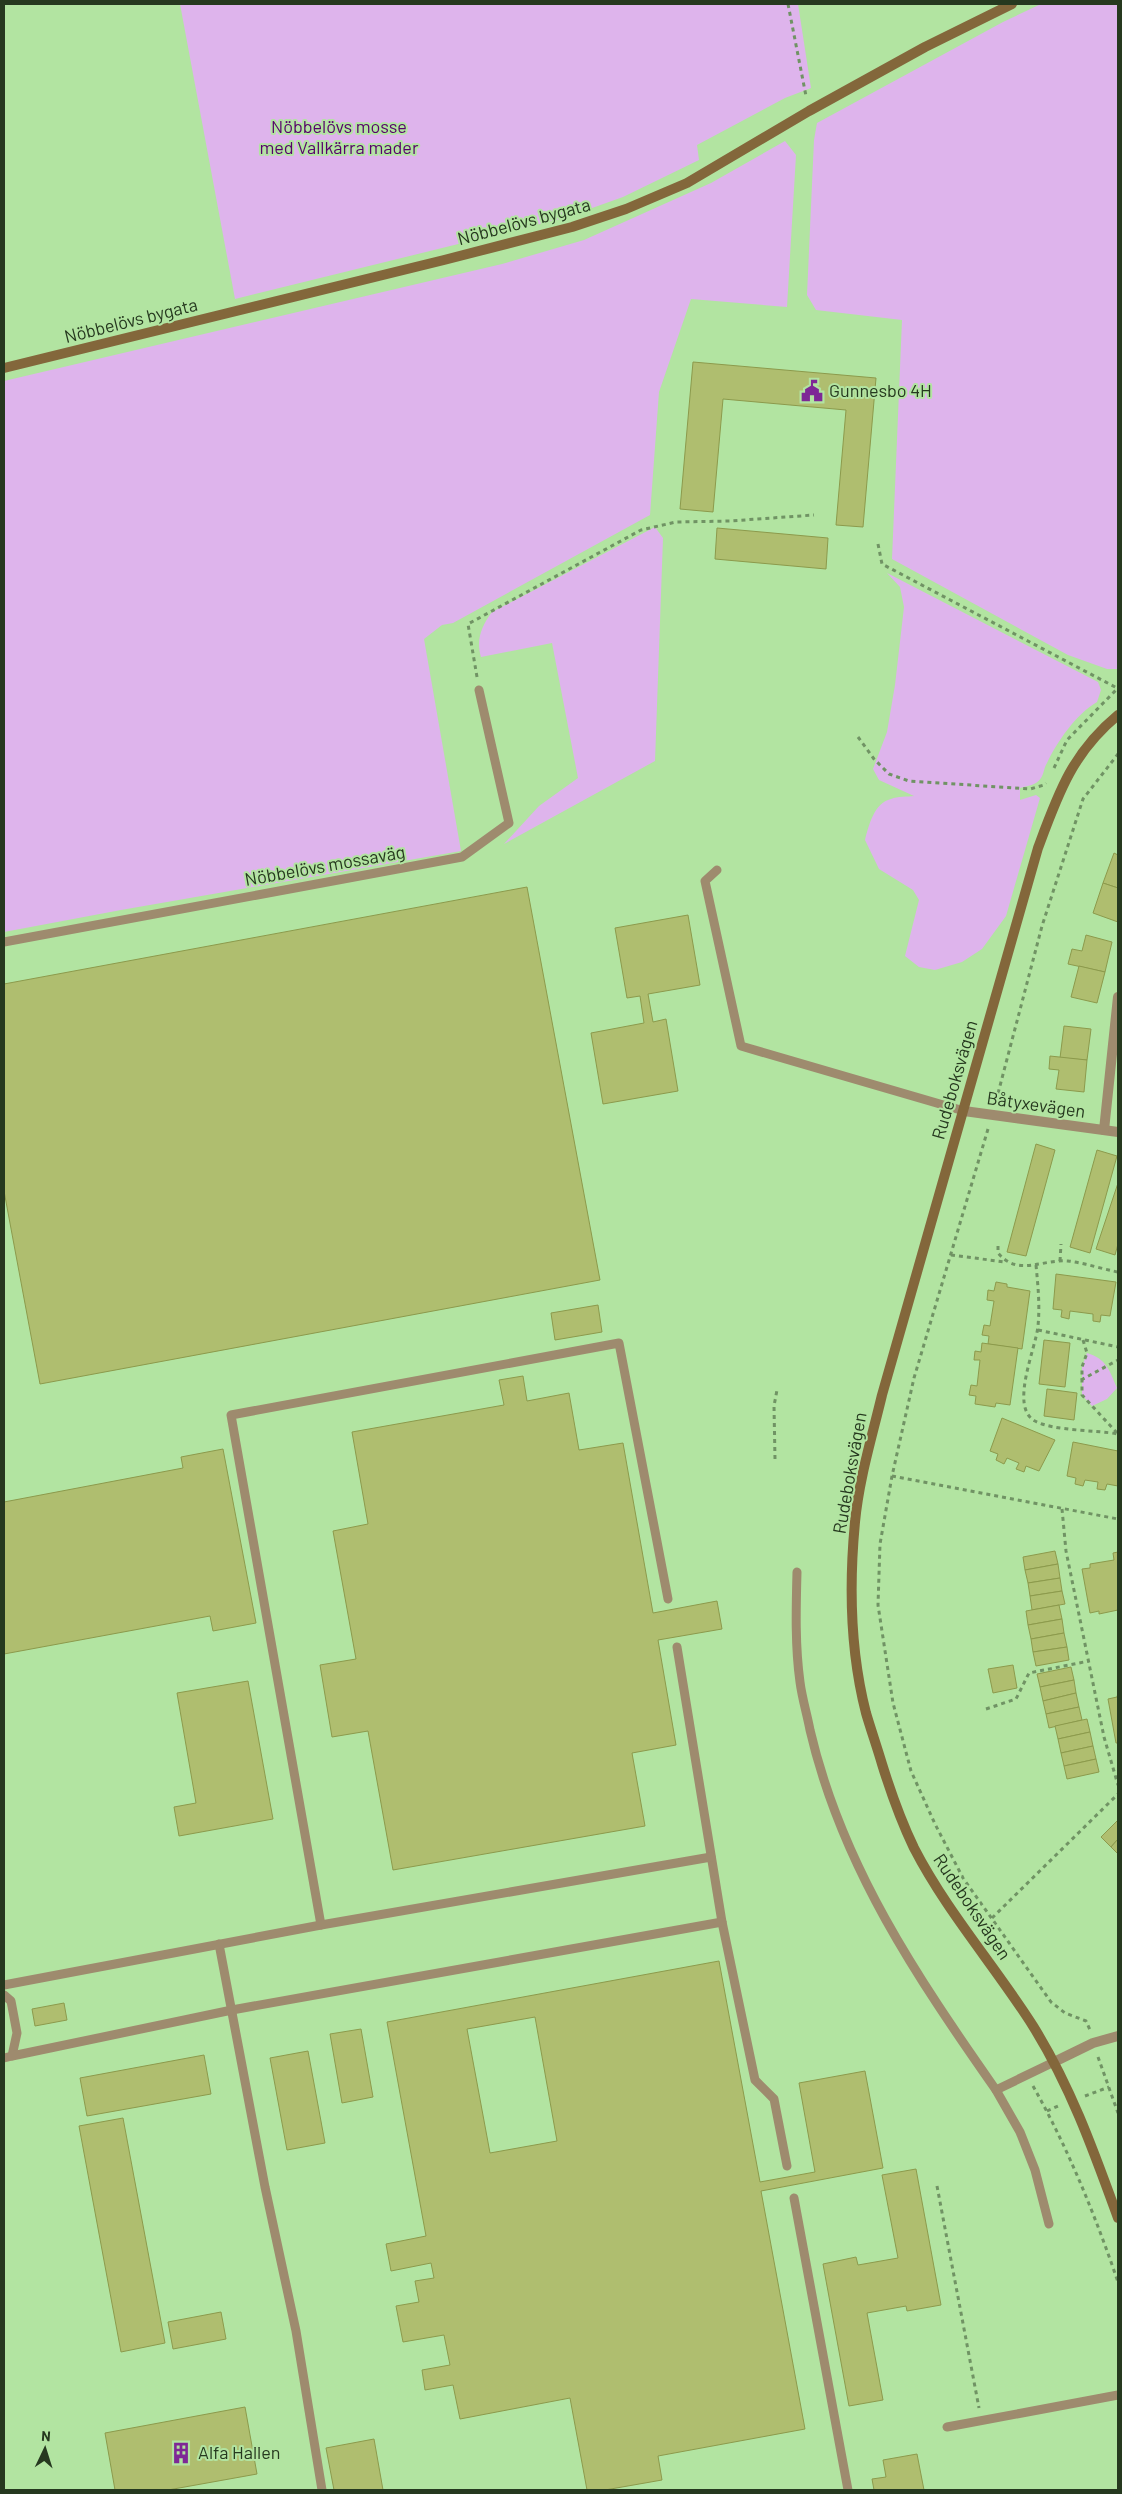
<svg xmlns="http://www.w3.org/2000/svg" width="1122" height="2494" font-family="Barlow,sans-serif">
	<rect width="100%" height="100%" fill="#b2e4a1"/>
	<g fill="#deb4ec">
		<path d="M180 4H798L811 88 785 98 697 145 699 160 623 197 564 218 235 299Z"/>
		<path d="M1041 4H1118V669H1107L1068 655 892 559 902 320 816 310 807 295 814 140 817 123 1003 22Z"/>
		<path d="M785 141 796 155 787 307 691 299 659 392 650 515 453 623 442 625 424 639 461 851 121 910 4 932V381L502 264 584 240 711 183Z"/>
		<path d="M655 527 663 538 655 761 504 844 539 806 578 778 552 643 481 657C476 640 481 627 492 612Z"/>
		<path d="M887 573 1098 682 1101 690 1097 702C1076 714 1057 742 1047 763 1044 767 1044 774 1041 778 1037 785 1027 786 1020 788V800L1036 795 1040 798 1006 916 982 949 962 962 935 970 919 967 905 956 919 900 913 890 879 869 865 840C869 825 874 803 891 799 898 796 907 797 914 796L879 780 873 769 887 732 895 685 904 607 900 587Z"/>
		<path d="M1087 1353C1107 1359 1109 1370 1117 1388L1107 1399 1092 1406 1082 1395V1367Z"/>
	</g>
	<g fill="#afbe6f" stroke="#8c9a4c" fill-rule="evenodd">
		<path d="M693 362 876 378 863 527 836 525 846 410 723 399 713 512 680 509Z"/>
		<path d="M717 528 828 538 826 569 715 559Z"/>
		<path d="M1114 853 1118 855V888L1103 883Z"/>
		<path d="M1103 883 1118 888V922L1093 913Z"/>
		<path d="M527 887 600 1280 40 1384 4 1191V984Z"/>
		<path d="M688 915 700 985 648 994 653 1022 666 1019 678 1091 603 1104 591 1033 644 1023 640 996 627 998 615 928Z"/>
		<path d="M1086 935 1112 942 1105 972 1068 964 1072 949 1082 951Z"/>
		<path d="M1079 966 1105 972 1097 1003 1071 997Z"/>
		<path d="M1064 1026 1091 1029 1087 1060 1060 1058Z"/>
		<path d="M1050 1056 1087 1060 1084 1092 1056 1089 1059 1070 1049 1069Z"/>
		<path d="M1036 1144 1055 1150 1026 1256 1007 1252Z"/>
		<path d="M1097 1150 1117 1156 1090 1253 1070 1247Z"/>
		<path d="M1118 1183V1244L1115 1255 1096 1249Z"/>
		<path d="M1056 1274 1116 1282 1110 1316 1101 1315 1100 1322 1093 1321V1314L1070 1311 1069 1319 1061 1317 1062 1310 1053 1309Z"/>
		<path d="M996 1282 1007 1284V1287L1030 1291 1022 1349 988 1344 989 1336 982 1335 984 1325 990 1326 994 1301 987 1300 988 1290 994 1291Z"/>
		<path d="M598 1305 602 1332 555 1340 551 1313Z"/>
		<path d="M1044 1340 1070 1343 1065 1387 1039 1384Z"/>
		<path d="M982 1343 1018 1348 1010 1405 996 1403 995 1407 975 1404 976 1396 969 1395 971 1385 977 1386 980 1360H974L975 1351 981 1352Z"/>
		<path d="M523 1376 527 1401 569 1393 579 1450 623 1443 653 1613 717 1601 722 1629 658 1640 676 1745 632 1753 645 1826 393 1870 368 1731 332 1737 320 1665 356 1659 333 1531 368 1524 352 1432 504 1405 499 1380Z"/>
		<path d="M1047 1389 1077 1393 1074 1420 1044 1416Z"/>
		<path d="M1002 1418 1055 1440 1039 1471 1026 1466 1024 1472 1016 1469 1019 1463 1007 1458 1004 1464 996 1460 998 1454 990 1451Z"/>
		<path d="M1073 1442 1118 1451V1486L1107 1484 1105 1490 1097 1489 1098 1482 1085 1480 1083 1486 1075 1484 1076 1478 1067 1476Z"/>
		<path d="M223 1449 256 1623 213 1631 210 1616 4 1654V1502L183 1468 181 1457Z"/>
		<path d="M1055 1551 1058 1564 1025 1570 1023 1557Z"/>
		<path d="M1118 1552V1610L1099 1614V1611L1090 1613 1082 1569 1090 1568V1564L1114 1560 1113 1553Z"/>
		<path d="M1058 1564 1060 1578 1028 1583 1025 1570Z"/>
		<path d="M1060 1578 1062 1591 1030 1596 1028 1583Z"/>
		<path d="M1062 1591 1065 1604 1032 1610 1030 1596Z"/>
		<path d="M1059 1605 1062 1619 1028 1625 1026 1611Z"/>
		<path d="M1062 1619 1064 1633 1031 1639 1028 1625Z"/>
		<path d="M1064 1633 1067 1647 1033 1652 1031 1639Z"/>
		<path d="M1067 1647 1069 1660 1036 1666 1033 1652Z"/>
		<path d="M1013 1665 1017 1688 993 1693 988 1669Z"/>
		<path d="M1071 1667 1074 1680 1040 1687 1037 1674Z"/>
		<path d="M1074 1680 1076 1693 1043 1701 1040 1687Z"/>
		<path d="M248 1681 273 1819 179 1836 174 1807 196 1803 177 1693Z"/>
		<path d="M1076 1693 1079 1707 1046 1714 1043 1701Z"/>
		<path d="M1118 1693V1743H1116L1108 1699 1117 1697Z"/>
		<path d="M1079 1707 1082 1720 1049 1728 1046 1714Z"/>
		<path d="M1087 1719 1090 1732 1058 1739 1055 1726Z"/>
		<path d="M1090 1732 1093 1746 1061 1753 1058 1739Z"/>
		<path d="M1093 1746 1096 1759 1064 1766 1061 1753Z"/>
		<path d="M1096 1759 1099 1772 1067 1779 1064 1766Z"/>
		<path d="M1118 1820V1839L1111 1847 1101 1837Z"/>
		<path d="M1118 1839V1854L1111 1847Z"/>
		<path d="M719 1961 760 2182 815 2172 799 2083 865 2071 883 2168 761 2191 805 2429 658 2456 662 2480 605 2490H587L570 2398 460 2419 453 2385 425 2390 422 2370 450 2365 444 2335 403 2342 396 2306 419 2302 415 2281 434 2278 431 2263 391 2271 386 2244 426 2236 387 2022ZM535 2017 557 2141 490 2153 467 2029Z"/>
		<path d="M64 2003 67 2020 35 2026 32 2009Z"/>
		<path d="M361 2029 373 2097 342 2103 330 2034Z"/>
		<path d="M308 2051 325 2143 287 2150 270 2058Z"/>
		<path d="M204 2055 211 2094 87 2116 80 2078Z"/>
		<path d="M123 2118 165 2343 121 2352 79 2126Z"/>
		<path d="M916 2169 941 2305 907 2311 906 2306 867 2313 883 2400 849 2406 823 2264 856 2257 858 2265 898 2258 882 2175Z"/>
		<path d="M221 2312 226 2339 173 2349 168 2322Z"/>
		<path d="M245 2407 257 2474 168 2490H115L105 2433Z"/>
		<path d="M374 2439 383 2490H334L326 2448Z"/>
		<path d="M917 2454 924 2490H874L872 2479 886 2477 883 2460Z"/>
	</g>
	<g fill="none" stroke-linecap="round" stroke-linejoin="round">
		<g stroke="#709364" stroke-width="3" stroke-dasharray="4 4" stroke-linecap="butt">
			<path d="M788 4 806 96"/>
			<path d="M878 544 882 564 1117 688"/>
			<path d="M477 677 468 624 641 530 676 522 730 521 814 515"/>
			<path d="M858 737 874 759 889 774 909 781 1030 789 1044 785 1046 783"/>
			<path d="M1054 768 1067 740 1118 688"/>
			<path d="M996 1101 1042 926 1083 799 1118 754"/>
			<path d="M988 1129 914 1378 892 1476 880 1544 878 1605 893 1703 911 1771 935 1824 963 1878 1051 2002 1065 2013 1086 2021 1090 2030"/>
			<path d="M998 1246V1253C1018 1277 1042 1259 1068 1261 1085 1263 1102 1269 1118 1272"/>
			<path d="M951 1255 1005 1262"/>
			<path d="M1060 1261 1061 1244"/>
			<path d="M1036 1265C1038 1286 1040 1305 1038 1326 1036 1348 1009 1407 1035 1421 1053 1431 1096 1430 1118 1434"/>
			<path d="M1038 1330 1118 1347"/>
			<path d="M1083 1340 1087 1353 1082 1367V1395L1118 1434"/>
			<path d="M1081 1380 1118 1360"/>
			<path d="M775 1459 774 1406 777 1390"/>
			<path d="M892 1476 1118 1519"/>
			<path d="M1062 1509 1066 1551 1104 1737 1118 1785"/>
			<path d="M986 1709 1016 1699 1029 1673 1089 1661"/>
			<path d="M992 1918 1118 1794"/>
			<path d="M1098 2057 1118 2113"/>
			<path d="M1033 2086C1068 2148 1095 2215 1118 2282"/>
			<path d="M1085 2096 1109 2087"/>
			<path d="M1047 2111 1058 2106"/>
			<path d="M937 2186 979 2408"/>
		</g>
		<g stroke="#9e8b6e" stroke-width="9">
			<path d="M717 870 705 881 741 1046 964 1111"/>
			<path d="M4 942 462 857 509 823 479 690"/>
			<path d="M797 1572C796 1609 795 1646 800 1682 802 1698 807 1714 810 1730 842 1867 917 1977 996 2090L1054 2062"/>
			<path d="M677 1647 722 1922 755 2080 774 2099 787 2166"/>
			<path d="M321 1925 231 1415 619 1343 668 1599"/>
			<path d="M219 1944 265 2187 296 2331 322 2490"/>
			<path d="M4 1985 321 1925 711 1857"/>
			<path d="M4 1995 11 2001 17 2033 12 2056 4 2058"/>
			<path d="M12 2056 232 2010 722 1922"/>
			<path d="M996 2090 1020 2132 1035 2170 1049 2224"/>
			<path d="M794 2198 848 2490"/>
			<path d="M947 2427 1118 2395"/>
		</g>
		<g stroke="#9e8b6e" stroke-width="10">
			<path d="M964 1111 1118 1132"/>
			<path d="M1104 1130 1118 997"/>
			<path d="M1054 2062 1093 2043 1118 2036"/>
		</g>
		<g stroke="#83673b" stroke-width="10">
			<path d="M4 368 444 260 572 227 626 209 687 183 809 111 925 47 1012 4"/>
			<path d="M1118 715C1072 753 1058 794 1038 848L882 1395C872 1437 859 1479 855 1522 849 1585 850 1651 866 1713 871 1730 877 1747 882 1764 891 1793 901 1821 914 1848 947 1912 995 1966 1033 2026 1071 2087 1094 2152 1118 2218"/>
		</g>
	</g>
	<defs>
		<g id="civic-bare" transform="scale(1.725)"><path d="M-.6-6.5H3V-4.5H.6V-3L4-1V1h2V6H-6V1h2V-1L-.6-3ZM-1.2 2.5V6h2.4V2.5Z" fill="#7e2896" stroke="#b2e4a1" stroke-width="2.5" paint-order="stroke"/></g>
		<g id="building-bare" transform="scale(1.725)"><path d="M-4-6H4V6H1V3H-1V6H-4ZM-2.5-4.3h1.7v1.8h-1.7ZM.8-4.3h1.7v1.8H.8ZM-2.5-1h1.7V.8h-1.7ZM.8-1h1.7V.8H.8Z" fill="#7e2896" stroke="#b2e4a1" stroke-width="2.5" paint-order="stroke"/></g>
	</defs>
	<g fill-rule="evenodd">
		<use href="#civic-bare" x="812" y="391"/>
		<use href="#building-bare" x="181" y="2453"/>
	</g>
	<g text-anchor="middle" stroke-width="4" stroke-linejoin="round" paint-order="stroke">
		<g font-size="18" fill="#57006b" stroke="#b2e4a1">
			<text x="339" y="133">Nöbbelövs mosse<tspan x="339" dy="21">med Vallkärra mader</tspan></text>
		</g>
		<g font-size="18" fill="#26391f" stroke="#b2e4a1">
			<text transform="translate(524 222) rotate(-15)" y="6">Nöbbelövs bygata</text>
			<text transform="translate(131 321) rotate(-14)" y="6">Nöbbelövs bygata</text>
			<text transform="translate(325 866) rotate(-10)" y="6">Nöbbelövs mossaväg</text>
			<text transform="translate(955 1080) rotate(-74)" y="6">Rudeboksvägen</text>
			<text transform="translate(1036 1105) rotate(8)" y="6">Båtyxevägen</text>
			<text transform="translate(850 1473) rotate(-80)" y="6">Rudeboksvägen</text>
			<text transform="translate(972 1907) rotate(56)" y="6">Rudeboksvägen</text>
		</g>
		<g font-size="18" fill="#26391f" stroke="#b2e4a1" text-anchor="start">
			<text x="829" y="397">Gunnesbo 4H</text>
			<text x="198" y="2459">Alfa Hallen</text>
		</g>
	</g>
	<rect width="1122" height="2494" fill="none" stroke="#26391f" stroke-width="10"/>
	<g transform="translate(45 2449) rotate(4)" stroke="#b2e4a1" stroke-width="4" paint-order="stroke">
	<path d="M0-4L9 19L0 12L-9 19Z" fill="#26391f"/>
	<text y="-8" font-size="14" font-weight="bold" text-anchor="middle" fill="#26391f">N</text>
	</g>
</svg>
